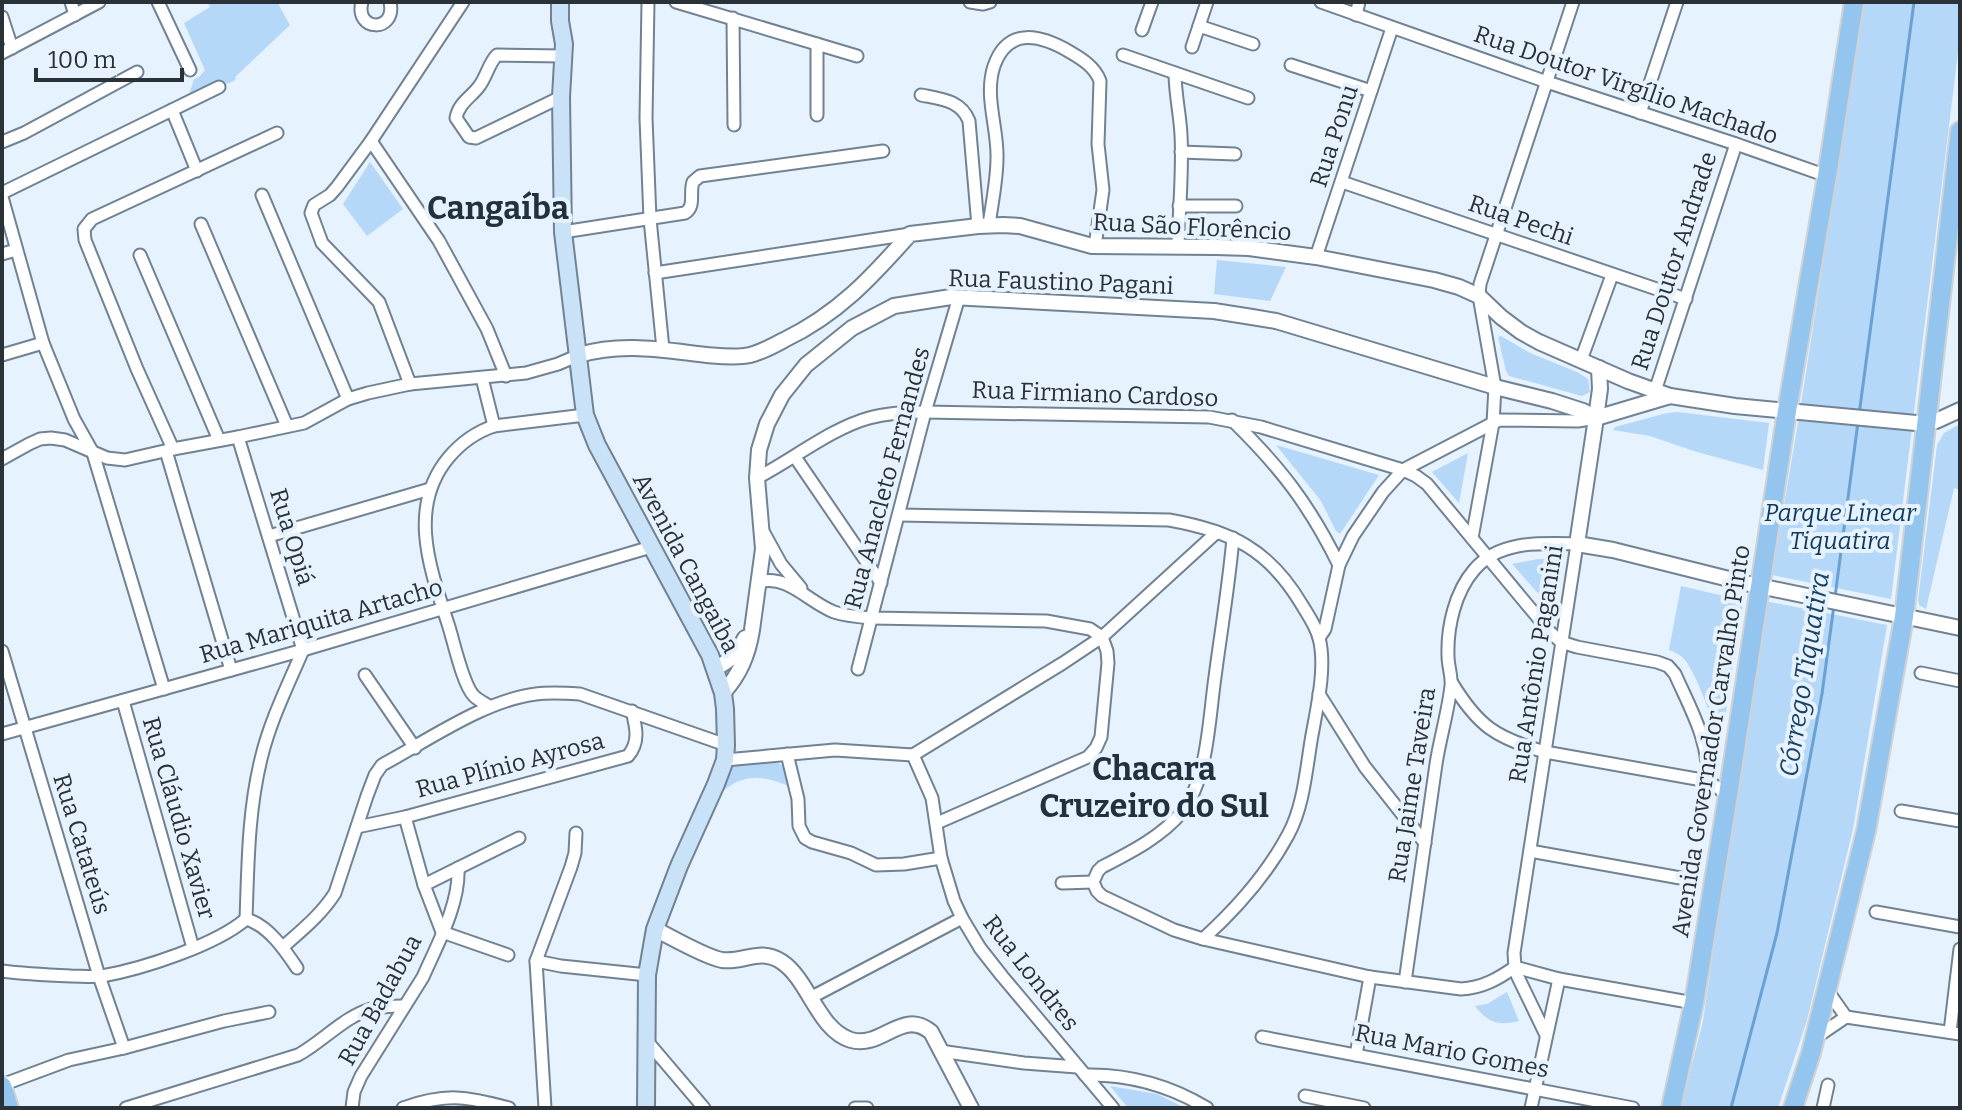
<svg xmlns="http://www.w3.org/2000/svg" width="1962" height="1110" font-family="Bitter,serif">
	<rect width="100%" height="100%" fill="#e6f2fd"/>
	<g fill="#b5d7f8">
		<path d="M208 2H277L290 25 235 77 236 79 234 81 188 98 194 79 199 77 205 70 184 23 210 7Z"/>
		<path d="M1864 2H1960V36L1891 599 1772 575 1798 423Z"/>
		<path d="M370 162 403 209 367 236 343 204Z"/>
		<path d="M1217 260 1286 267 1270 301 1214 294Z"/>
		<path d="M1501 336 1530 353 1577 372 1588 379 1590 392 1582 396 1509 376 1506 371 1498 337Z"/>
		<path d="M1678 412 1769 423 1763 470 1697 452 1650 436 1613 430 1615 427 1667 413Z"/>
		<path d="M1960 424V490L1954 488 1926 609 1919 605 1918 600 1937 445 1944 433Z"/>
		<path d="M1276 445 1379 475 1340 534 1336 531 1321 501Z"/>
		<path d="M1468 453 1459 503 1432 472Z"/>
		<path d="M1560 558 1552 609 1512 564 1538 559Z"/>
		<path d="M1681 586 1741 600 1743 603 1721 744C1713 724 1698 676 1685 660 1681 655 1675 652 1669 650Z"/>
		<path d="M1765 601 1887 625 1853 829 1807 1020 1778 1108H1681L1703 1021Z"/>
		<path d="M774 761C786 764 788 777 793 788 766 776 746 772 723 791L732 765Z"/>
		<path d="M1507 992 1519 1021C1499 1026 1488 1023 1475 1006L1487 1004Z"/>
		<path d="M1110 1086 1157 1094 1185 1108H1128Z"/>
	</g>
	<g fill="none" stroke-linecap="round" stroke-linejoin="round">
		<g stroke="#69a1d4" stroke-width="3">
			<path d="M1859 415 1914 2"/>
			<path d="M1835 597 1858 422"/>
			<path d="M1731 1108 1777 933 1822 694 1834 605"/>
		</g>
		<g stroke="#718293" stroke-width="15">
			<g id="minor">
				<path d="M71 2 75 15"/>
				<path d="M158 2 190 70"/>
				<path d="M362 2C354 32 397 33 390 2"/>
				<path d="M648 2 646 118 650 219 663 349"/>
				<path d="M676 2 857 56"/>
				<path d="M970 2 983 4 990 2"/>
				<path d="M1321 2 1547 82 1736 144 1827 176"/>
				<path d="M1356 15 1359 2"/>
				<path d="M2 17 12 48"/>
				<path d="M733 18 734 125"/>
				<path d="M1199 26 1253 44"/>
				<path d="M1142 30 1152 2"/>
				<path d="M1192 47 1207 2"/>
				<path d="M2 53 99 2"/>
				<path d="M1123 55 1248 98"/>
				<path d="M1291 65 1371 91"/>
				<path d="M1175 73C1175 94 1180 114 1181 135 1183 172 1179 210 1178 247"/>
				<path d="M921 95C940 99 961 100 969 121L978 226"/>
				<path d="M561 97 476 138 469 137 456 118C459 102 472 97 480 85 487 75 489 63 497 55L564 56"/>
				<path d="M172 110 197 171"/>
				<path d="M1640 113 1677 2"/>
				<path d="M817 115V44"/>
				<path d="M371 141 439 241 487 329 506 376"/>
				<path d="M2 142 24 133 137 72"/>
				<path d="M1181 152 1235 154"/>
				<path d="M1342 182 1686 299"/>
				<path d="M2 193 219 87"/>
				<path d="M262 195 348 399"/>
				<path d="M2 197 43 343 74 419 93 453 164 689"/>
				<path d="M1179 206H1236"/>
				<path d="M201 224 287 426"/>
				<path d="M989 225C992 203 997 180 997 158 998 128 984 96 994 66 1008 26 1041 35 1070 52 1082 59 1095 67 1100 81L1098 144 1103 190 1095 246"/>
				<path d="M563 232 685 213C696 206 689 193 693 182L700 176 883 151"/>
				<path d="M2 254 16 250"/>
				<path d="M140 255 219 440"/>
				<path d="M1316 257 1392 28"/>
				<path d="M655 273 910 234"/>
				<path d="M2 355 43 343"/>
				<path d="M1581 360 1612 275"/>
				<path d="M482 378 494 426"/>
				<path d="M410 384 379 302 322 243 311 213 314 205 330 195 337 187 371 141 463 2"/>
				<path d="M1655 391 1736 144"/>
				<path d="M1232 420C1280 467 1309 504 1339 565"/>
				<path d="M238 437 303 650"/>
				<path d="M173 449 137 369 85 240 84 229 92 219 277 133"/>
				<path d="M166 451 231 670"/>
				<path d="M795 457 881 583"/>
				<path d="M2 459 29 444 40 439 51 438 65 440 107 458 125 460 173 449 238 437 304 423 348 399 368 393 410 384 526 373 558 364 579 355"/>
				<path d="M757 478C792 460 832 428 869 418 887 413 906 412 925 412L1209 417 1261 427 1403 470 1416 476 1427 484 1549 631 1561 642 1577 647 1657 662 1668 666 1675 674C1691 710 1709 740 1708 781"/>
				<path d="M899 515 1169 520C1231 531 1269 549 1302 605 1308 615 1316 626 1319 638 1327 668 1316 711 1311 741 1306 772 1303 808 1288 835 1267 874 1235 910 1203 939"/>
				<path d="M764 533 781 564 801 588"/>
				<path d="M269 536 430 489"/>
				<path d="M1472 538 1493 423 1495 387 1479 296 1480 284 1573 2"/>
				<path d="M759 582C788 574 808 602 834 612 846 616 859 617 871 618L1046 621 1090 629 1102 637 1107 651 1108 663 1101 737 1096 748 1088 757 937 823"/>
				<path d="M1319 638 1325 629 1339 565 1353 536 1383 492 1403 470 1499 420 1578 421 1596 418"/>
				<path d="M2 651 99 976 124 1048"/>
				<path d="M858 669 925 412 959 297"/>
				<path d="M1921 673 1960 681"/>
				<path d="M365 675 415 748"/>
				<path d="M1452 683C1478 726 1496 738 1545 752L1708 781 1728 795"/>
				<path d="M1319 694 1365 767 1425 843"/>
				<path d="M123 701 193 948"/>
				<path d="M489 706C484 703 478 700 474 696 463 685 454 643 449 627 431 571 406 508 449 457 461 443 476 432 494 426L585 415"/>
				<path d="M2 734 303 650 651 547"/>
				<path d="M787 754 798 799 799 826 805 838 812 842 851 853 876 865 904 864 941 858"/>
				<path d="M913 755 932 798 941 858 954 901 962 918 980 948 1002 976 1113 1108"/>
				<path d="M913 755 1063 663 1102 637 1217 532"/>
				<path d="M725 760 835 750 913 755"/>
				<path d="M1901 811 1960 821"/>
				<path d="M405 817 424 885 442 932"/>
				<path d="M357 827 405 817 628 756C640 742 636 727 632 711"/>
				<path d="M1530 851 1686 879"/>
				<path d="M1093 882 1097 891 1102 896 1174 930 1203 939 1370 977 1461 989C1482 988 1498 979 1515 967"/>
				<path d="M1062 883 1093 882 1098 871 1102 867C1131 852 1161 837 1182 812 1208 779 1209 718 1215 677 1221 631 1229 584 1233 538"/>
				<path d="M424 885 519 838"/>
				<path d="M1876 912 1960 927"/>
				<path d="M246 919C268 925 285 950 297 968"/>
				<path d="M442 932 508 955"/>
				<path d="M283 947C302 930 321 915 335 893L367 796 375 775 382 765C427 741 485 700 536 694 551 692 565 693 580 694L726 745"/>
				<path d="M536 961 561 966 647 975"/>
				<path d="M1515 967 1559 979 1694 1003"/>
				<path d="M2 971C25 974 48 975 71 976 81 976 92 977 102 976 142 969 216 945 246 919 248 865 248 812 261 759 270 721 288 685 303 650"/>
				<path d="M1405 982C1415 910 1425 837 1436 764 1440 738 1448 712 1451 686 1452 676 1448 666 1448 656 1447 627 1455 592 1474 570 1499 540 1541 543 1577 544L1514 953 1515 967 1517 975 1546 1035"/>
				<path d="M1827 990 1846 1017"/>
				<path d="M810 998 962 918"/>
				<path d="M1950 1032 1960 949"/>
				<path d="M1262 1037 1633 1108"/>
				<path d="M1815 1038 1846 1017 1960 1034"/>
				<path d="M647 1041 704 1108"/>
				<path d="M940 1051 1024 1063 1077 1067"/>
				<path d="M1356 1055 1370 977"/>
				<path d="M1085 1075C1129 1074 1169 1085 1207 1108"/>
				<path d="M2 1085 69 1060 124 1048 224 1021 269 1012"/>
				<path d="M1305 1096 1364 1108"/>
				<path d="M126 1108 298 1055C322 1042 345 1016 371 1009 381 1006 393 1006 404 1006"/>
				<path d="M352 1108 354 1092 361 1076 423 977C437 945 460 904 458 868"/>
				<path d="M403 1108C445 1093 466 1096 509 1108"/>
				<path d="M545 1108 536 961 571 867 575 853 576 833"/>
				<path d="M855 1108H867"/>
				<path d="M1531 1108 1559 979"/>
				<path d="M1823 1108 1828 1085"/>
			</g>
		</g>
		<g stroke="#718293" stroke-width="18">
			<g id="tertiary">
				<path d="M579 355C622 342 663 350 707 355 720 356 736 358 750 355 762 352 773 346 784 340 838 314 871 278 910 234L978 226 1003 225 1020 226 1092 246 1217 247 1249 248 1316 257 1434 280 1459 287 1479 296 1501 317 1521 332 1539 342 1628 381 1670 396 1735 406 1916 423 1936 421 1960 410"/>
				<path d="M1599 368 1600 389 1596 418 1577 544 1613 550 1745 583 1960 628"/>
				<path d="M716 668C730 661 737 653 745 638"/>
				<path d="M723 693C740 674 748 655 752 630L763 549 757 478 759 450 767 424 782 395 806 365 852 328 894 306 951 297 1214 311 1252 317 1276 321 1495 387 1552 401 1583 411 1596 418 1670 396"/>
				<path d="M655 929C671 937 705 957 722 960 744 963 760 947 782 962 809 980 818 1030 851 1040 882 1049 902 1008 931 1032L971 1108"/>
			</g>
		</g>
		<g stroke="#718293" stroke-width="20">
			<path id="secondary" d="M560 2V21L564 44 561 97 563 232 585 415 597 445 710 655 723 693 725 709 726 745 725 760 716 784 679 866 655 929 647 975 646 1108"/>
		</g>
		<g stroke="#d0d2d3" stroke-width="22">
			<g id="primary">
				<path d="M2 1086 9 1108"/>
				<path d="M1671 1108 1694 1003 1728 795 1787 411 1827 176 1854 2"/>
				<path d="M1793 1108 1811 1053 1866 831 1904 617 1960 131"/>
			</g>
		</g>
		<use href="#minor" stroke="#fff" stroke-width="11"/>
		<use href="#tertiary" stroke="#fff" stroke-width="14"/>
		<use href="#secondary" stroke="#c9e2f7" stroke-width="16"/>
		<use href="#primary" stroke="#93c5ef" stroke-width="18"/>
	</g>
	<g text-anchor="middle" stroke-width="8" stroke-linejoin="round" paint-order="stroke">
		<g font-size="24" fill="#2a3238" stroke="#e6f2fd">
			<text transform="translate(1626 85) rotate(19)" y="8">Rua Doutor Virgílio Machado</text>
			<text transform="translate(1334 136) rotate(-72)" y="8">Rua Ponu</text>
			<text transform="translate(1521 220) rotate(19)" y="8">Rua Pechi</text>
			<text transform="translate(1192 227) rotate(3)" y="8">Rua São Florêncio</text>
			<text transform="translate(1674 261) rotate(-72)" y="8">Rua Doutor Andrade</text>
			<text transform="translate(1061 282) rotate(2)" y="8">Rua Faustino Pagani</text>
			<text transform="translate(1095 394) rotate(2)" y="8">Rua Firmiano Cardoso</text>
			<text transform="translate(887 478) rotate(-75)" y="8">Rua Anacleto Fernandes</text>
			<text transform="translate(292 537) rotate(73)" y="8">Rua Opiá</text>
			<text transform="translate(686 563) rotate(62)" y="8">Avenida Cangaíba</text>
			<text transform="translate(321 621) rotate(-16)" y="8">Rua Mariquita Artacho</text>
			<text transform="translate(1536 664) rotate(-81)" y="8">Rua Antônio Paganini</text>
			<text transform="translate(1711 741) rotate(-81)" y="8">Avenida Governador Carvalho Pinto</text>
			<text transform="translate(510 765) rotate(-15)" y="8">Rua Plínio Ayrosa</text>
			<text transform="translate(1412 785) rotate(-81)" y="8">Rua Jaime Taveira</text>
			<text transform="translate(179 818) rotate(74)" y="8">Rua Cláudio Xavier</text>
			<text transform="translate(82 844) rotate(73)" y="8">Rua Catateús</text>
			<text transform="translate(1031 973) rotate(52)" y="8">Rua Londres</text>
			<text transform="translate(380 1000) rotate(-61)" y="8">Rua Badabua</text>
			<text transform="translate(1452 1051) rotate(11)" y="8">Rua Mario Gomes</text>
		</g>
		<g font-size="24" font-style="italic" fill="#0e395b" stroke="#e6f2fd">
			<text x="1840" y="521">Parque Linear<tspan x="1840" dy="28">Tiquatira</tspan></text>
		</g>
		<g font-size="26" font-style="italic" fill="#194265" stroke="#e6f2fd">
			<text transform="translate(1804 674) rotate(-81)" y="9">Córrego Tiquatira</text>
		</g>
		<g font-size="32" font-weight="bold" fill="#22313f" stroke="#e6f2fd">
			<text x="498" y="219">Cangaíba</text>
			<text x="1154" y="780">Chacara<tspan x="1154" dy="37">Cruzeiro do Sul</tspan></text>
		</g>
	</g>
	<rect width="1962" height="1110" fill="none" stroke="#2a3238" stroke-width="8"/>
	<path d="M36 68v12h146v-12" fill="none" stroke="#2a3238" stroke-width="4"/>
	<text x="48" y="68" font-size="24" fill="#2a3238" stroke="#e6f2fd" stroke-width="6" paint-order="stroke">100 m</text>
</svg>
